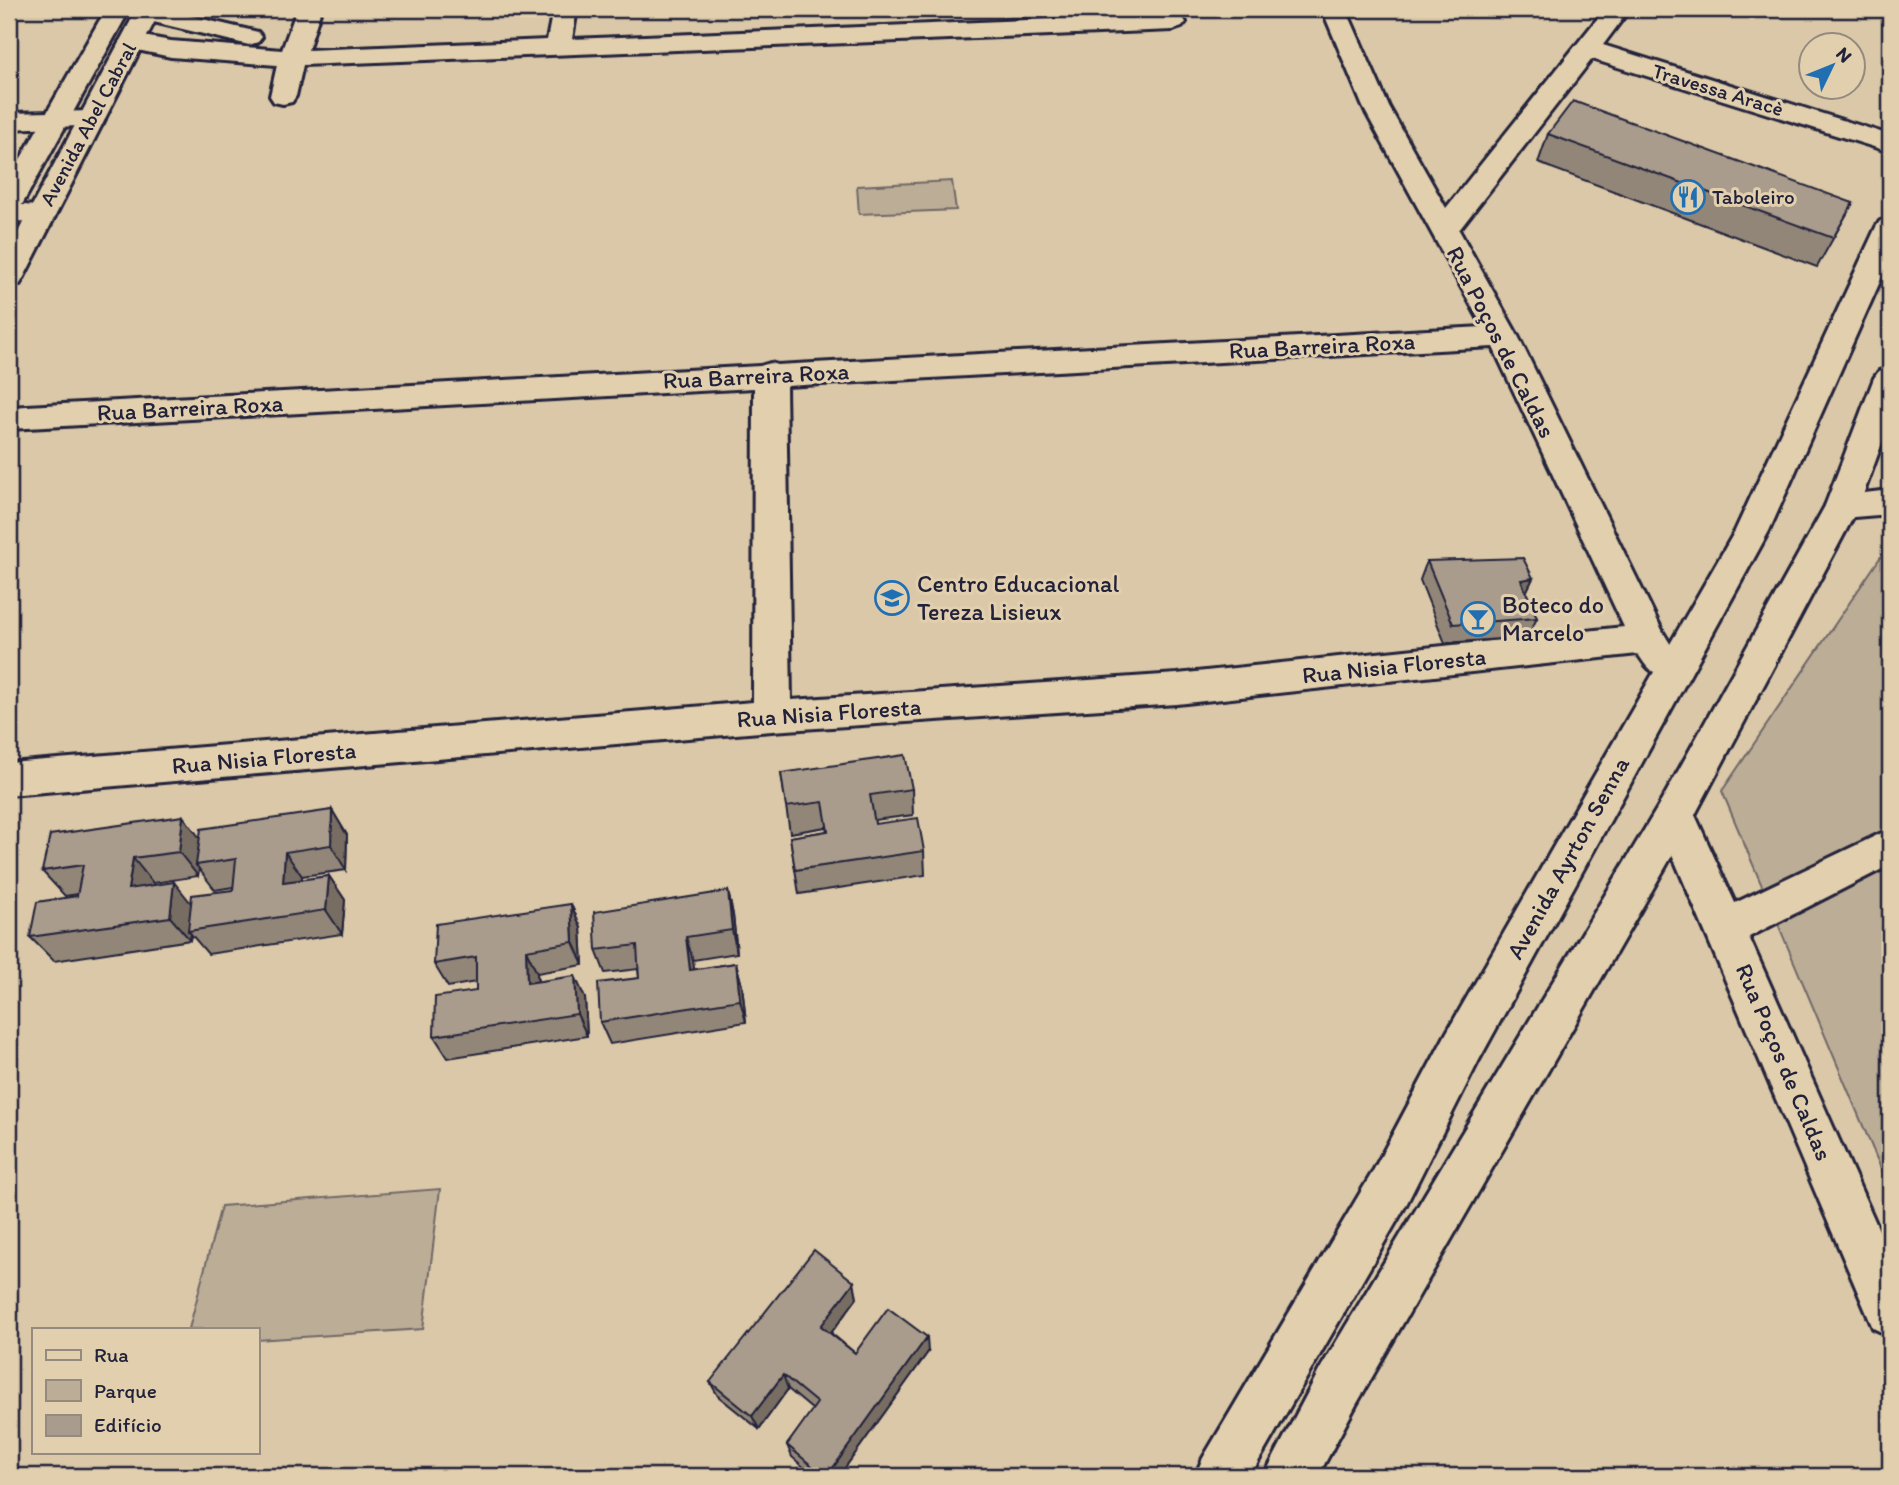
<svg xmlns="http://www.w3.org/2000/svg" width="1899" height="1485" font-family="Itim,sans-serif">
	<rect width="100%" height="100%" fill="#dac8a8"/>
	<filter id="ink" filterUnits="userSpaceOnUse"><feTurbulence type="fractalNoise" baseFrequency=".0143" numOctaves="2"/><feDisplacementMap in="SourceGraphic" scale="14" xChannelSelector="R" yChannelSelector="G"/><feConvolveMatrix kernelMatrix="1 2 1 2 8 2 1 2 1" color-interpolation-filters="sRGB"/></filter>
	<g filter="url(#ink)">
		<g fill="#bcad96" stroke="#6f6868" stroke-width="2">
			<path d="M952 181 956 210 859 214 857 186Z"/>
			<path d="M1890 543V1190L1722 791Z"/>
			<path d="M440 1189 423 1329 257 1340V1329H189L221 1206Z"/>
		</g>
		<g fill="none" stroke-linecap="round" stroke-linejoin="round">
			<g stroke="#22223b" stroke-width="6">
				<g id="minor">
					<path d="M136 9H160L258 32 262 37 258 42 249 45 137 18 134 13Z"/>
					<path d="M297 9H321L308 50 547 40 553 9H577L572 39 1173 14 1182 17 1186 22 1182 27 1173 30 303 65 296 96 292 102 283 104 274 102 270 96 277 65 171 57 123 47 119 42 123 37 132 34 171 41 282 50Z"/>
					<path d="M1322 9H1346L1389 107 1446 208 1605 9H1630L1603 45 1890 135V152L1592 59 1459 230 1518 336 1663 632 1680 660 1675 670C1653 677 1650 672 1638 654L1177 704 772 731 9 795V763L753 702 754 388 9 429V407L760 366 770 363 777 365 1483 327 1363 107ZM1493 347 1624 627 1177 674 791 700 786 386Z"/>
					<path d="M92 111 102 113 105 119 102 125 9 129V113Z"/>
					<path d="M9 204 51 207 55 213 51 219 9 222Z"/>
					<path d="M1890 490V514L1842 518 1830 515 1825 506 1830 497Z"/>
					<path d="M1675 797 1689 802 1735 903 1890 829V865L1749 937 1890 1255V1336L1873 1328 1655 814 1661 802Z"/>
				</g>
			</g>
			<g stroke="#22223b" stroke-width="6">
				<g id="major">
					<path d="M106 9H130L23 203 19 209 9 211V179Z"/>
					<path d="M137 9H161L24 277 20 284 9 286V249Z"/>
					<path d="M1890 218V259L1769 531 1479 1060 1406 1205 1250 1476H1195L1203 1458 1372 1173 1447 1032 1735 531 1876 227 1880 221Z"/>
					<path d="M1890 368V421L1859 506 1689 826 1356 1405 1318 1476H1264L1320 1369 1661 802 1825 506 1874 378 1879 371Z"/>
				</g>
			</g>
			<use href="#minor" fill="#e2cfad" fill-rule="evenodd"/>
			<use href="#major" fill="#e2cfad" fill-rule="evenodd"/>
		</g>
		<g fill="#928678" stroke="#22223b" stroke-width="2" fill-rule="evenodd">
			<path d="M1857 9H1890V18Z"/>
			<path d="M1548 134 1853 203 1817 267 1538 163Z"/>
			<path d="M1427 561 1533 578 1526 592 1537 618 1528 637 1445 643 1420 580Z"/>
			<path d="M781 773 912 789 913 815 874 820 875 824 924 851 925 875 799 894 790 837 827 831 826 827 790 833Z"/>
			<path d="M332 810 347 835 346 870 302 876 301 880 329 876 345 900 342 934 208 954 191 934 190 940 54 961 30 937 77 896 78 894 65 896 42 871ZM199 869 215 890 233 887V890L191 903 153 886V883L198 876Z"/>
			<path d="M728 891 733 915 737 953 693 960 694 970 736 963 742 986 746 1022 610 1044 600 1022 639 978 638 969 605 973 596 950Z"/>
			<path d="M571 904 581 928 583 965 537 973 538 982 585 998 587 1036 448 1058 434 1036 476 991V982L448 987 434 964Z"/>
			<path d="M857 1298 831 1333 855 1353 928 1352 839 1476H814L792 1457 787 1445 813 1410 788 1389 759 1429 718 1396 710 1382Z"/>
		</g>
		<g fill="#776d62" stroke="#22223b" stroke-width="2">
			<path d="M1533 578 1524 597 1521 580Z"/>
			<path d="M332 810 347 835 346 870 331 845Z"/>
			<path d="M183 816 202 841 196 865 199 869 198 876 179 852Z"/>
			<path d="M285 852 302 876 299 906 283 882Z"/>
			<path d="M133 858 153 883 149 913 128 889Z"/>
			<path d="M329 876 345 900 342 934 326 910Z"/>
			<path d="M174 882 194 907 188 931 191 934 190 940 170 917Z"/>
			<path d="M728 891 733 915 737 953 732 930Z"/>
			<path d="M571 904 581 928 583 965 573 942Z"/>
			<path d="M686 937 693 960 697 993 690 970Z"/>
			<path d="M526 950 537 973 539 1006 527 983Z"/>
			<path d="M736 963 742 986 746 1022 740 1000Z"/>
			<path d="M575 976 585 998 587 1036 577 1014Z"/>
			<path d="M854 1282 857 1298 825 1341 821 1326Z"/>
			<path d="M927 1337 928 1352 839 1476H827Z"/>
			<path d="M783 1375 788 1389 759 1429 752 1416Z"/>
		</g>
		<g fill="#aa9c8c" stroke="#22223b" stroke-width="2">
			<path d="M1573 101 1853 203 1833 238 1548 134Z"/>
			<path d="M1523 558 1533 578 1521 580 1537 618 1453 624 1427 561Z"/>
			<path d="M905 755 912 789 870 795 875 824 918 818 924 851 795 870 790 837 828 831 823 802 786 807 781 773Z"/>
			<path d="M332 810 331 845 285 852 283 882 329 876 326 910 188 931 192 895 233 890 236 859 196 865 201 829Z"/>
			<path d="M183 816 179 852 133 858 128 889 174 882 170 917 30 937 37 902 77 896 83 865 42 871 50 835Z"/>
			<path d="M728 891 732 930 686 937 690 970 736 963 740 1000 600 1022 598 983 639 978 637 945 596 950 594 912Z"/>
			<path d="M571 904 573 942 526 950 527 983 575 976 577 1014 434 1036 435 997 476 991V957L434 964 436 924Z"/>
			<path d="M814 1250 854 1282 821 1326 855 1353 888 1308 927 1337 827 1476H824L787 1445 817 1403 783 1375 752 1416 710 1382Z"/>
		</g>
	</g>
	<defs>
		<g id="restaurant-ring" transform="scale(1.75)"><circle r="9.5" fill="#e2cfad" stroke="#1f6fb2" stroke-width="1.5"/><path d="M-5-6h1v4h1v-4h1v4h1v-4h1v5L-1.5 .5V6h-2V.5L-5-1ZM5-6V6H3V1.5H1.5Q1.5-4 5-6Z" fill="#1f6fb2"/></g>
		<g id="school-ring" transform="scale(1.75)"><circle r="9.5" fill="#e2cfad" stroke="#1f6fb2" stroke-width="1.5"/><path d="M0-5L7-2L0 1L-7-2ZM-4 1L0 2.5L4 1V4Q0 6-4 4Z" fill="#1f6fb2"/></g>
		<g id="bar-ring" transform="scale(1.75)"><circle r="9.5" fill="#e2cfad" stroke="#1f6fb2" stroke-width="1.5"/><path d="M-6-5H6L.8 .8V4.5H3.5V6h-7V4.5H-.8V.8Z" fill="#1f6fb2"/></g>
	</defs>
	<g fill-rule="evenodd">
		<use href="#restaurant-ring" x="1688" y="197"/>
		<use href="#school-ring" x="892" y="598"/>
		<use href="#bar-ring" x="1478" y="619"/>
	</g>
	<g text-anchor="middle" stroke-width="6" stroke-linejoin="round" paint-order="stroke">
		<g font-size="21" fill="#22223b" stroke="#e2cfad">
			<text transform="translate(1718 90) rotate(17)" y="7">Travessa Aracè</text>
			<text transform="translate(88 124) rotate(-62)" y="7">Avenida Abel Cabral</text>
		</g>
		<g font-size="21" fill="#22223b" stroke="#e2cfad" text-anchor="start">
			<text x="1712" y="204">Taboleiro</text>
		</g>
		<g font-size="24" fill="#22223b" stroke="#e2cfad">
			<text transform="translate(1501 342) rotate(63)" y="8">Rua Poços de Caldas</text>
			<text transform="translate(1322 346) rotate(-3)" y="8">Rua Barreira Roxa</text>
			<text transform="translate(756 376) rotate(-3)" y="8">Rua Barreira Roxa</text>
			<text transform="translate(190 408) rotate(-3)" y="8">Rua Barreira Roxa</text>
			<text transform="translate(1394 666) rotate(-6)" y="8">Rua Nisia Floresta</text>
			<text transform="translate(829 713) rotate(-4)" y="8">Rua Nisia Floresta</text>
			<text transform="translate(264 758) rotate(-5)" y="8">Rua Nisia Floresta</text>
			<text transform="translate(1568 858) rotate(-61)" y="8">Avenida Ayrton Senna</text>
			<text transform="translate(1784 1062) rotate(67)" y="8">Rua Poços de Caldas</text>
		</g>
		<g font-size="24" fill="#22223b" stroke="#e2cfad" text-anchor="start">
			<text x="917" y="592">Centro Educacional<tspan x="917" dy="28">Tereza Lisieux</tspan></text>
			<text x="1502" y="613">Boteco do<tspan x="1502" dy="28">Marcelo</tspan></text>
		</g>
	</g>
	<rect width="1899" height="1485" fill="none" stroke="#e2cfad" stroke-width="35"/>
	<rect x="18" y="18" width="1864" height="1450" fill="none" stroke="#22223b" stroke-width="2.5" filter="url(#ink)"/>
	<rect x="32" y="1328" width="228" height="126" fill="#e2cfad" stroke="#958a7f" stroke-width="2"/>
	<rect x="46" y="1350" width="35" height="10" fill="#e2cfad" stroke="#958a7f" stroke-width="2"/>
	<text x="94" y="1362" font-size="21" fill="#22223b">Rua</text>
	<rect x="46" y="1380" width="35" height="21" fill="#bcad96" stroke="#958a7f" stroke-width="2"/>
	<text x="94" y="1398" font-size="21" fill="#22223b">Parque</text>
	<rect x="46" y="1415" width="35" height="21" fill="#aa9c8c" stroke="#958a7f" stroke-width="2"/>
	<text x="94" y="1432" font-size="21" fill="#22223b">Edifício</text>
	<g transform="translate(1832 66) rotate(47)"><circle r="33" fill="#e2cfad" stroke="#958a7f" stroke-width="2"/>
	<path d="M0-5L12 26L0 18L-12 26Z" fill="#1f6fb2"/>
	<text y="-10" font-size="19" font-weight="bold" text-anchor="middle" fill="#22223b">N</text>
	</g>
</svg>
